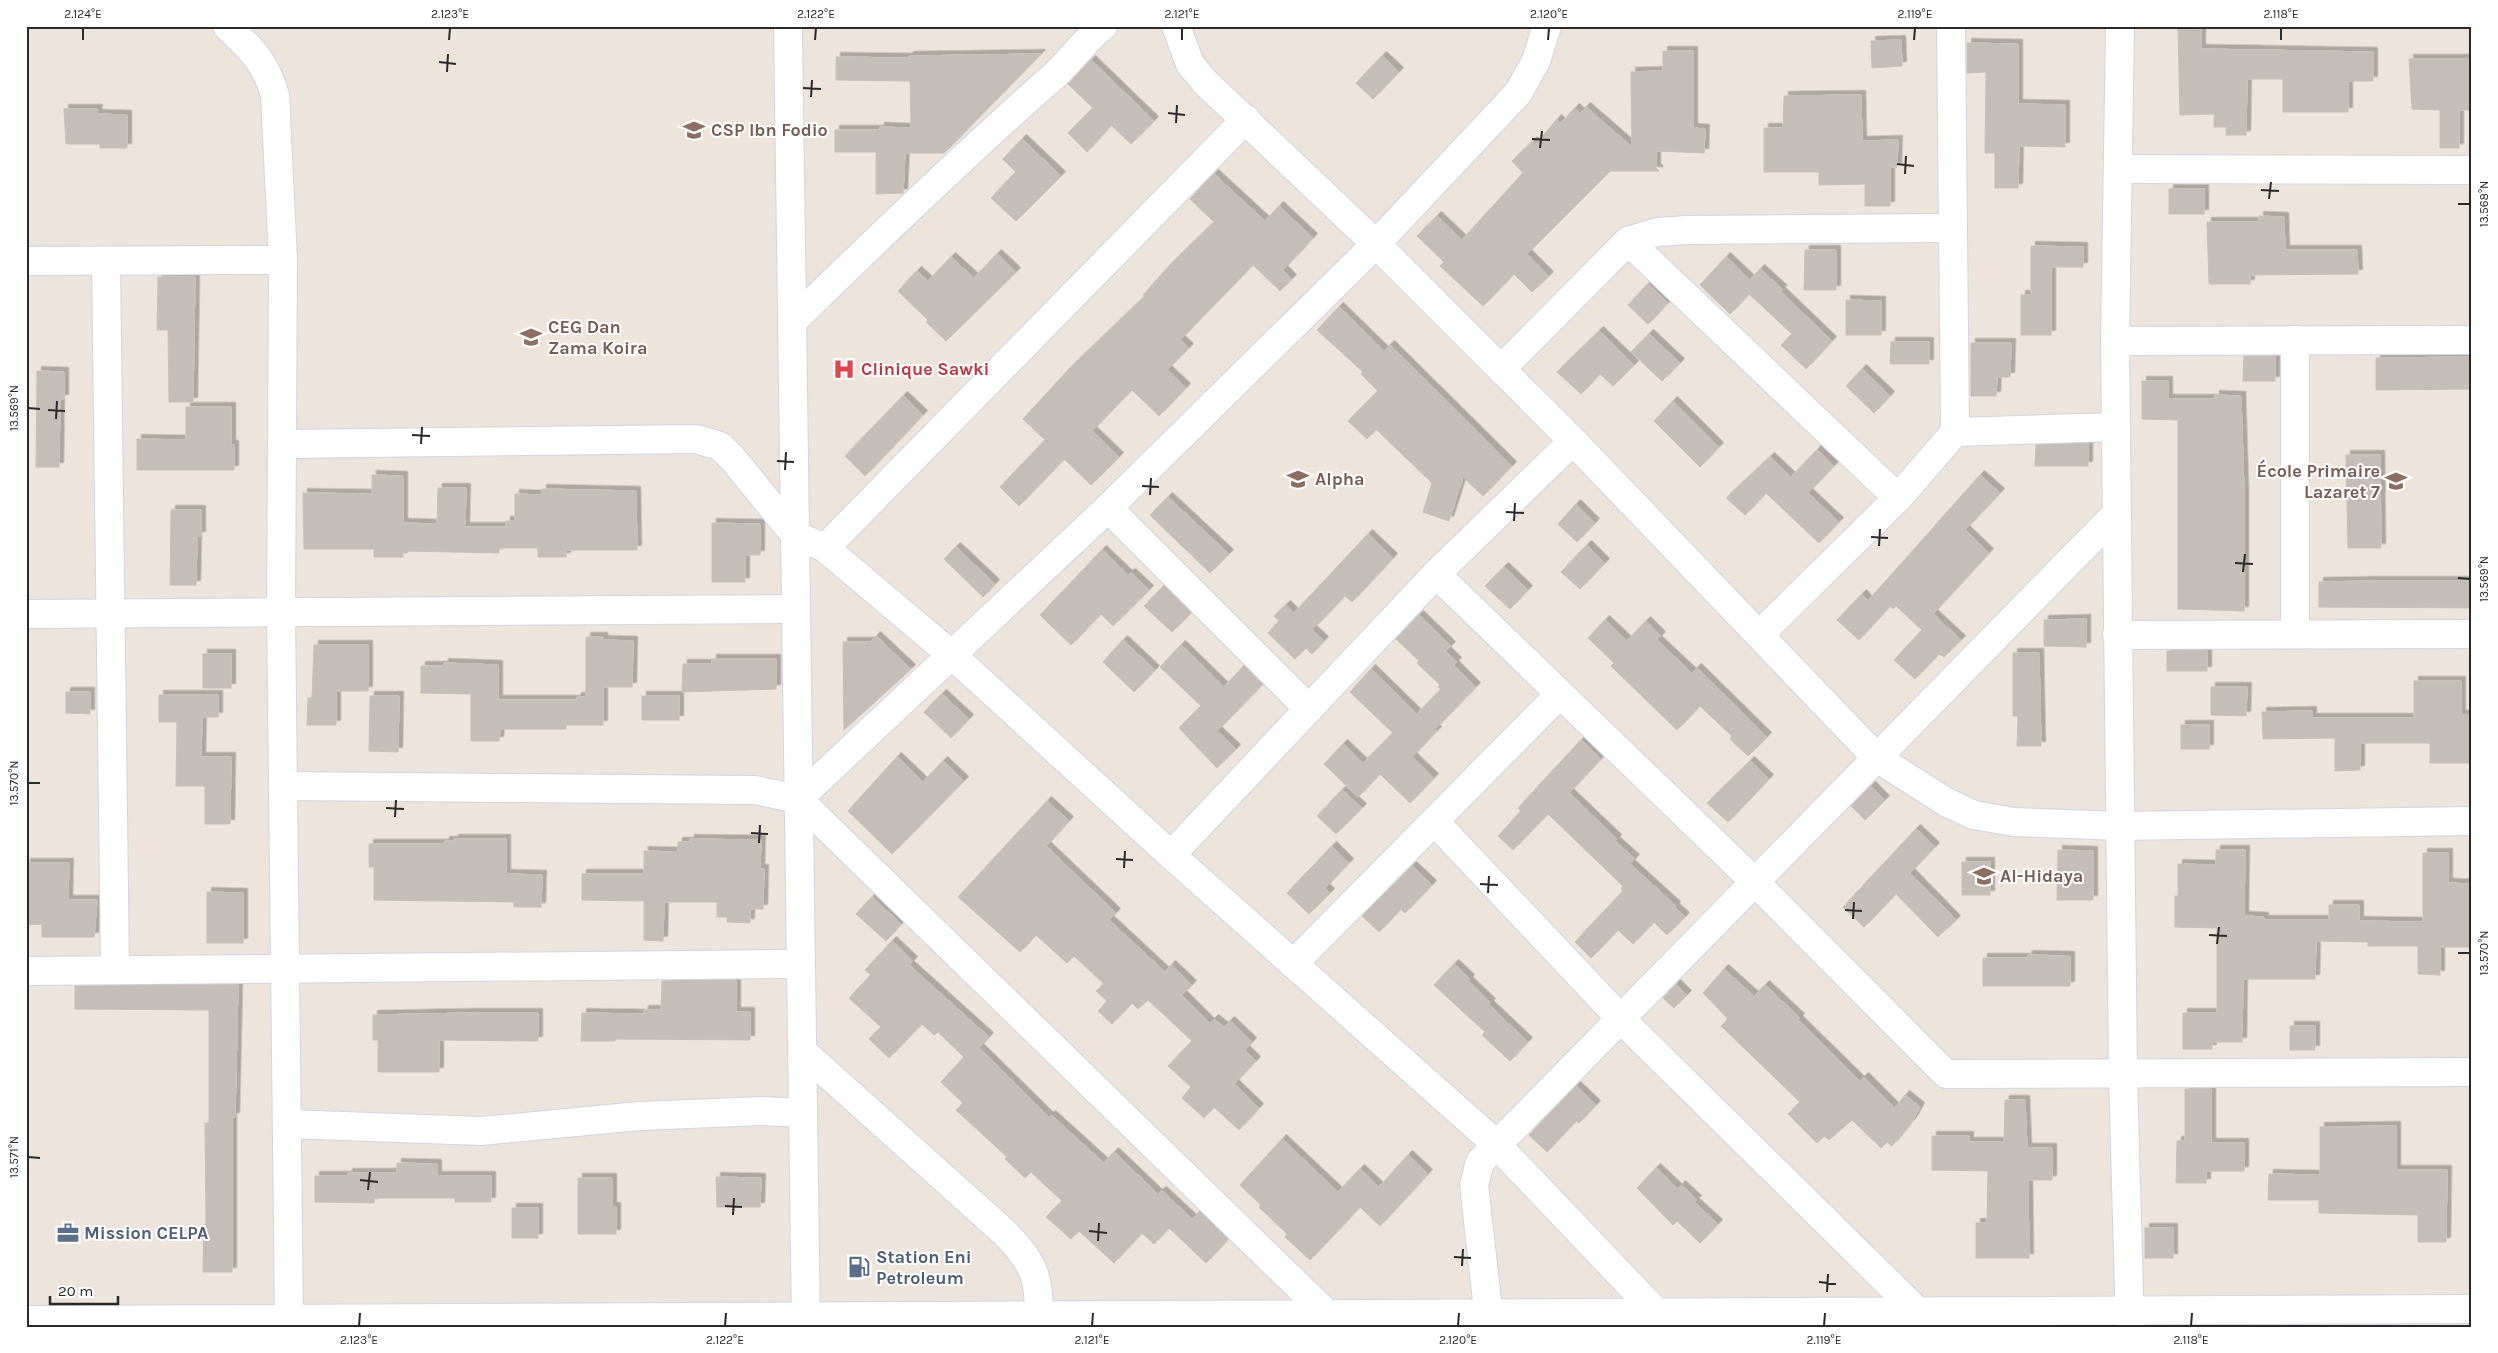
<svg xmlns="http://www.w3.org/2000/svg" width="2498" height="1353" font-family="Karla,sans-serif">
	<defs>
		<filter id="shadow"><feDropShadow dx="4.5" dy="-4.5" stdDeviation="0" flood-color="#0004"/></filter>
	</defs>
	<rect width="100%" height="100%" fill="#ede4db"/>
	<g fill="#c5beb8" stroke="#c8c0b5" filter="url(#shadow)">
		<path d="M2178 29H2201V49L2373 52V81H2348V112H2283V79H2247L2246 135H2226V127H2214V114L2180 115Z"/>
		<path d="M1901 40 1902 66 1872 68 1871 41Z"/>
		<path d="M1967 43 2018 44V104L2065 105V147L2019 146 2018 188H1995V153H1985L1986 72 1967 73Z"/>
		<path d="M1663 51H1693V128L1705 129 1704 153 1656 151V168L1659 171H1610L1527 254 1549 276 1532 292 1514 274 1483 306 1440 266 1444 262 1417 236 1437 216 1462 240 1523 173 1512 161 1533 141 1536 144 1557 119 1561 123 1575 108 1580 113 1586 107 1632 147 1631 72 1663 71Z"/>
		<path d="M1041 54 944 153H905L903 193 876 194V152H835V130H880V127L911 128 910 81 836 80V57L909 58V56Z"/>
		<path d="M1382 56 1399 72 1373 99 1356 83Z"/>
		<path d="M2409 59H2472V110H2459V148H2440V110L2412 109Z"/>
		<path d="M1091 60 1154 121 1131 144 1111 125 1087 152 1068 133 1093 108 1068 84Z"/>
		<path d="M1861 95 1862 141 1898 140 1897 167H1890V206H1865V184L1819 185V172H1764V128H1783L1784 96Z"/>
		<path d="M64 109H98L97 114 127 115V148H100V144H66Z"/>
		<path d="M1022 139 1061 176 1016 221 991 198 1016 172 1003 159Z"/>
		<path d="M1214 174 1265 221 1279 206 1313 238 1283 270 1292 279 1280 291 1253 265 1180 340 1189 348 1167 370 1186 388 1159 416 1132 390 1092 431 1119 457 1091 485 1064 459 1019 506 1000 487 1045 440 1023 419 1071 367 1145 296 1143 295 1170 265 1214 222 1190 199Z"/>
		<rect x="2169" y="189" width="35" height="25"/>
		<path d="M2259 216 2284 217 2285 250H2357L2358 274 2250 275V284H2209L2207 222H2259Z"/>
		<path d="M2031 246 2083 247V267H2051V335H2021V295H2031Z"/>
		<path d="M1805 250H1836V290H1804Z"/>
		<path d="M997 254 1016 272 946 341 926 322 928 320 898 291 917 271 928 281 951 257 974 278Z"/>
		<path d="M1726 257 1750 280 1760 269 1783 290H1779L1832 341 1806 369 1781 345 1792 334 1749 294 1730 314 1700 285Z"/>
		<path d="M158 277H195L193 402H169L168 330H157Z"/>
		<path d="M1648 284 1668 303 1648 324 1628 305Z"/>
		<path d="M1846 300 1881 301V335H1846Z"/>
		<path d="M1339 307 1384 351 1390 345 1512 466 1483 496 1463 477 1449 521 1423 512 1432 483 1376 429 1367 439 1348 421 1378 391 1361 374 1363 372 1317 330Z"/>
		<path d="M1599 331 1634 365 1613 386 1600 374 1581 394 1557 372Z"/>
		<path d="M1649 334 1680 363 1662 381 1631 352Z"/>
		<path d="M1891 342H1929V364H1890Z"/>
		<path d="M1971 343H2011L2010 377H1997L1996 396H1971Z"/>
		<path d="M2244 356H2275V381H2243Z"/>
		<path d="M2472 357V389L2376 390V358Z"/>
		<path d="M1862 369 1890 396 1874 413 1846 386Z"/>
		<path d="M37 371 64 372V399H60L59 467H36Z"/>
		<path d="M2142 381H2168V399H2215V395L2241 396 2244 492V611L2178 609V420L2142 419Z"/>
		<path d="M903 396 923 415 865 476 845 456Z"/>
		<path d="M1673 401 1719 447 1700 467 1654 421Z"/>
		<path d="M186 407H231V445H234V470H137V439L186 440Z"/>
		<path d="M2088 443V466H2035L2036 445Z"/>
		<path d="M1817 450 1834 466 1808 493 1839 522 1819 543 1766 493 1745 515 1726 498 1770 457 1791 477Z"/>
		<path d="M2346 455H2380L2381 548H2348Z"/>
		<path d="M372 475 403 476V523L437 524 438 488H466L465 527H506V521H515V494L542 495V489L636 491 637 550H566V557H538V548H499V553L403 551V557H374V549H304L303 493 372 494Z"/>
		<path d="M1980 475 2000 493 1965 530 1989 553 1933 614 1961 640 1944 657 1939 654 1915 679 1894 660 1922 630 1896 606 1893 609 1890 606 1859 640 1837 620 1862 594 1868 601Z"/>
		<path d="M1168 497 1229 554 1210 573 1150 515Z"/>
		<path d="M1576 504 1595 523 1577 542 1558 524Z"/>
		<path d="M171 510H201V536H197L196 585H170Z"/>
		<path d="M712 523 760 524V555H745V582H712Z"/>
		<path d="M1368 534 1393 558 1352 602 1345 596 1312 630 1324 641 1312 654 1306 648 1295 659 1268 633 1279 621 1274 616 1286 605 1294 613Z"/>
		<path d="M1587 545 1605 563 1580 589 1561 572Z"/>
		<path d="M956 547 995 584 983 597 944 559Z"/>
		<path d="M1102 550 1128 575 1131 573 1149 590 1113 626 1101 614 1071 645 1040 615Z"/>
		<path d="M1504 567 1528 590 1510 609 1485 586Z"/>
		<path d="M2369 581H2472V608L2319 607V582Z"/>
		<path d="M1164 586 1191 613 1172 632 1144 606Z"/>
		<path d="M1419 615 1451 646 1446 651 1457 662 1454 665 1476 687 1435 729 1437 731 1412 757 1434 778 1410 803 1380 774 1358 797 1324 764 1343 744 1363 763 1393 733 1350 692 1371 669 1417 714 1441 689 1438 687 1440 685 1417 663 1419 661 1396 639Z"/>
		<path d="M2086 619V647L2044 646V620Z"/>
		<path d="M1605 620 1627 641 1646 621 1661 636 1657 640 1692 673 1697 668 1767 737 1748 756 1730 739 1732 736 1700 706 1677 730 1611 666 1614 663 1588 638Z"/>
		<path d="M876 636 911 669 844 730 843 642H871Z"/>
		<path d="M586 637H603V640L633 641 632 687H603V725H566V729H500L499 741H471V694L421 693V666H444V663L498 665V700H577V697H586Z"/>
		<path d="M1123 640 1155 670 1134 692 1103 662Z"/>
		<path d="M314 645H368V691H336V725H307L308 698H312Z"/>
		<path d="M1181 645 1224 687 1244 666 1262 685 1217 731 1236 749 1217 768 1179 728 1201 706 1160 667Z"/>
		<rect x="2167" y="651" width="40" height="20"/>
		<path d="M2013 653H2039L2041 746H2017L2018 716H2013Z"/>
		<rect x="203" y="654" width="28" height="34"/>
		<path d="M712 659H776V689L682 692 683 664H712Z"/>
		<path d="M2414 681H2461V715H2472V763H2430V743H2360V770L2335 771V738L2263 739 2262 712 2312 711V718H2414Z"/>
		<path d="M2211 687H2247L2246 716 2211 715Z"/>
		<path d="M66 692H90V714L66 713Z"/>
		<path d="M942 694 969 719 951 738 924 712Z"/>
		<path d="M159 695H218V717H202L201 757H231L230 824H205V786H176L177 722H159Z"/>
		<path d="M370 696H399L398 752 369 751Z"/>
		<rect x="642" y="696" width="37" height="24"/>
		<rect x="2181" y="725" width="28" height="24"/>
		<path d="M1581 740 1601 759 1569 793 1617 839 1615 841 1635 859 1630 864 1676 906 1674 907 1685 917 1667 935 1654 922 1633 944 1618 930 1591 958 1575 942 1623 891 1621 889 1623 886 1548 814 1513 850 1498 836 1521 811 1518 808Z"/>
		<path d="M897 757 923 782 943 761 964 781 892 854 848 811Z"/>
		<path d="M1750 761 1769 779 1728 822 1707 803Z"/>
		<path d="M1871 786 1885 800 1865 820 1851 806Z"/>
		<path d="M1342 790 1362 808 1336 834 1317 816Z"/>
		<path d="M1047 801 1069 821 1046 846 1116 913 1109 920 1165 972 1171 965 1192 985 1182 995 1210 1023 1214 1019 1224 1027 1230 1021 1252 1042 1245 1050 1256 1061 1234 1084 1259 1108 1239 1130 1214 1107 1204 1118 1182 1098 1191 1087 1168 1066 1192 1041 1148 1000 1138 1009 1132 1003 1112 1024 1098 1011 1107 1001 1096 991 1104 984 1074 956 1067 963 1036 935 1020 952 958 897Z"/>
		<path d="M1916 829 1935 847 1910 873 1956 920 1938 937 1896 894 1864 927 1843 907Z"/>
		<path d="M454 839H506V874L542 875 541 907H514V902L374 900V867H369V844H445V841H454Z"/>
		<path d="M690 839 761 840 760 869H764L763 909H750V923L727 922V917H717V902H664L663 941 644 940V901L582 900V874H644V851L678 852V842H690Z"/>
		<path d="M1332 846 1349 863 1325 888 1330 893 1309 914 1287 893Z"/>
		<path d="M2058 850 2093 851V900H2057Z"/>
		<path d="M2216 850H2245L2244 916 2264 917V920H2329V905H2359V921L2423 922V853H2448V883L2472 884V947H2440V975L2418 974V946H2368V942L2316 941 2315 979H2243L2242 1042H2212V1049H2183V1013H2217V928L2175 927V896H2178V864L2216 865Z"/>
		<rect x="1962" y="862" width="28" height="33"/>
		<path d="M26 863H69L68 900H97L94 937H42V924L26 925Z"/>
		<path d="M1412 866 1432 885 1405 913 1401 909 1379 932 1362 916Z"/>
		<path d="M207 892 243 893V943H207Z"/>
		<path d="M872 897 901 924 886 941 856 914Z"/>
		<path d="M892 941 913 961 909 965 989 1037 979 1048 1049 1117 1051 1115 1104 1163 1114 1152 1158 1194 1162 1191 1192 1219 1199 1212 1228 1239 1206 1263 1169 1228 1154 1244 1142 1233 1114 1263 1079 1231 1071 1239 1046 1217 1062 1201 1031 1172 1025 1178 1005 1159 1007 1157 956 1110 963 1103 941 1082 964 1057 938 1032 934 1035 922 1024 889 1058 869 1039 881 1027 849 998 871 975 865 970Z"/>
		<path d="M2028 955 2070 956V986H1983V958H2028Z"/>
		<path d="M1454 964 1470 979 1468 981 1491 1003 1489 1005 1528 1042 1510 1061 1482 1035 1485 1032 1434 985Z"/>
		<path d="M1724 969 1754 996 1765 985 1800 1018 1798 1020 1860 1081 1864 1077 1895 1108 1905 1095 1920 1107 1913 1120 1892 1146 1887 1142 1881 1148 1852 1120 1829 1140 1824 1136 1817 1143 1788 1114 1800 1102 1721 1026 1728 1019 1703 993Z"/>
		<path d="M736 980V1012H750V1040L615 1039V1041H581L582 1013 644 1014V1010H661L662 981Z"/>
		<path d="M1676 984 1687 995 1674 1008 1663 998Z"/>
		<path d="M238 985 235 1117H232V1272H203L204 1225H206L205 1123H209V1010L75 1009V986Z"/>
		<path d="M470 1013H538V1041L439 1040V1072H378V1040H373V1015Z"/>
		<rect x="2290" y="1026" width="25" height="24"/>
		<path d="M1576 1086 1596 1105 1579 1123 1576 1121 1547 1152 1529 1135Z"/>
		<path d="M2185 1089H2211V1143H2244V1171H2206V1183H2176L2177 1141H2185Z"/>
		<path d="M2005 1100H2025L2027 1148H2052V1180H2028L2029 1258H1976V1223H1987L1988 1171 1932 1170V1136H1969V1142H2004Z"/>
		<path d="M2396 1126V1170H2447L2446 1242H2418V1215L2319 1213V1200H2268L2269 1174 2320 1175V1127Z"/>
		<path d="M1282 1139 1338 1192 1360 1169 1379 1187 1408 1155 1428 1174 1380 1226 1360 1207 1310 1260 1285 1237 1287 1234 1259 1207 1261 1205 1240 1185Z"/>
		<path d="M397 1163 437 1164V1176H491V1202H455V1198H374V1203L315 1202V1176H348V1173H397Z"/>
		<path d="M1656 1168 1678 1189 1681 1185 1697 1200 1694 1202 1718 1224 1700 1243 1677 1221 1673 1225 1637 1188Z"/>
		<path d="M716 1177 761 1178 760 1207H717Z"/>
		<path d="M578 1178H612V1207H616V1234H578Z"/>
		<rect x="512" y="1208" width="26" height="30"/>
		<rect x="2145" y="1228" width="28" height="30"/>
	</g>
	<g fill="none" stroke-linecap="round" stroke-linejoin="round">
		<g stroke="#d1d5e4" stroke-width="30">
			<g id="minor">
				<path d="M227 26C252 50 265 61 275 95L283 260 281 612 289 1319"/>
				<path d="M788 26 806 1327"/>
				<path d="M1176 26 1190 64 1206 83 1376 244 1573 441 1877 758 1946 802 1974 815 2014 822 2121 826 2472 821"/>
				<path d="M1951 26 1955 432"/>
				<path d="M2120 26 2115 341 2123 1075 2130 1327"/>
				<path d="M2118 169 2472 170"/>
				<path d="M1628 241 1898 498"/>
				<path d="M26 261 283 260"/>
				<path d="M106 261 115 970"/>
				<path d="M792 322C878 238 965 154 1055 75 1072 59 1084 41 1103 26"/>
				<path d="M2295 340V634"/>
				<path d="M2115 341 2472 340"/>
				<path d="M1501 369 1628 241 1657 232 1687 230 1953 228"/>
				<path d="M282 444 696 439 720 446 733 459 795 535 825 548 953 656 1171 855 1496 1144 1657 1313"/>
				<path d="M1108 508 1309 709"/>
				<path d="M825 548 1246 119"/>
				<path d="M1436 574 1755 882 1946 1074 2472 1072"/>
				<path d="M26 614 796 609"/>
				<path d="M1759 635 1898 498 1955 432 2116 427"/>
				<path d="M2117 635 2472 634"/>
				<path d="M284 786 755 790 798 799 1327 1314"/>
				<path d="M798 799 1108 508 1376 244 1518 93 1536 61 1547 26"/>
				<path d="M1435 822 1622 1020 1918 1312V1322"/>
				<path d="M1171 855 1436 574 1573 441"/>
				<path d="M1293 964 1560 694"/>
				<path d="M26 971 800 964"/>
				<path d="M802 1051 1005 1233C1038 1267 1039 1280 1039 1327"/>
				<path d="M288 1124 481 1131 640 1116 762 1111 802 1113"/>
				<path d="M26 1320 2472 1309"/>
				<path d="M1490 1327 1474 1185 1480 1162 2117 513"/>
			</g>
		</g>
		<use href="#minor" stroke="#fff" stroke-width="28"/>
	</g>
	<path fill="none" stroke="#2a2a2a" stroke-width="2" d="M83 40V28M449 40 450 28M815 40 816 28M1182 40V28M1548 40 1549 28M1914 40 1915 28M2281 40V28M439 62 456 64M447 72 448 54M803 88 821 89M811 97 812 80M1168 113 1185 115M1176 123 1177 105M1532 139 1550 140M1540 148 1542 131M1897 164 1914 166M1905 174 1906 156M2261 190 2279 191M2269 199 2271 182M2458 204H2470M28 408 40 409M48 410 65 411M56 419 57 401M412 435 430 436M421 444 422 427M777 461 794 462M785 470 786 452M1142 486 1159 487M1150 495 1151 478M1506 512 1524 513M1514 521 1515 503M1871 537 1888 538M1879 546 1880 529M2235 563 2253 564M2243 572 2245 554M2458 578 2470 579M28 783H40M386 808 404 809M395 817 396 800M751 833 768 834M759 843 760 825M1116 859 1133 860M1124 868 1125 851M1480 884 1498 885M1488 893 1489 876M1845 910 1862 911M1853 919 1854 902M2209 935 2227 936M2217 944 2219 927M2458 953H2470M28 1157 40 1158M360 1180 378 1182M368 1190 370 1172M725 1206 742 1207M733 1215 734 1198M1089 1231 1107 1233M1098 1241 1099 1223M1454 1257 1471 1258M1462 1266 1463 1249M1819 1282 1836 1284M1827 1292 1828 1274M359 1326 360 1313M725 1326 726 1313M1092 1326 1093 1313M1458 1326 1459 1313M1824 1326 1825 1313M2191 1326 2192 1313"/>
	<defs>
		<g id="school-bare" transform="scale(1.725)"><path d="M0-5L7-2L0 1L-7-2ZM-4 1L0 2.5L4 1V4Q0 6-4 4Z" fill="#8d6e63" stroke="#fff" stroke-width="2.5" paint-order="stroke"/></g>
		<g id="hospital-bare" transform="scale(1.725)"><path d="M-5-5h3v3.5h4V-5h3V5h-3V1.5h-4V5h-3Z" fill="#e0444e" stroke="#fff" stroke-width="2.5" paint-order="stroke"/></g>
		<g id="office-bare" transform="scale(1.725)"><path d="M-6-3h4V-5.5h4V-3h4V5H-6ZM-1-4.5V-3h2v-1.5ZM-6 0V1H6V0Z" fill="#5c6f8a" stroke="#fff" stroke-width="2.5" paint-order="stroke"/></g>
		<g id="fuel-bare" transform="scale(1.725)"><path d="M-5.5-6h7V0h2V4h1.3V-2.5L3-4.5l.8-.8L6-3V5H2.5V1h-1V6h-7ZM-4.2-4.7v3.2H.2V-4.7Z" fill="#5c6f8a" stroke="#fff" stroke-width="2.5" paint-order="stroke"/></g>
	</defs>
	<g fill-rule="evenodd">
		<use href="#school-bare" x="694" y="130"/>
		<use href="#school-bare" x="531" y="337"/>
		<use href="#hospital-bare" x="844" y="369"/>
		<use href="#school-bare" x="1298" y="479"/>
		<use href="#school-bare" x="2396" y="481"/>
		<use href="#school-bare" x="1984" y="876"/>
		<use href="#office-bare" x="68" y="1233"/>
		<use href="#fuel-bare" x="859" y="1267"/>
	</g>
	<g text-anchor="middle" stroke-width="4" stroke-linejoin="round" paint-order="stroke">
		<g font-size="18" font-weight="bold" fill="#785e54" stroke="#fff" text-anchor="start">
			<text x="711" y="136">CSP Ibn Fodio</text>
			<text x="548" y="333">CEG Dan<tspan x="548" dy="21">Zama Koira</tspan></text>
			<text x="2380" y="477" text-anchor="end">École Primaire<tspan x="2380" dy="21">Lazaret 7</tspan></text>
			<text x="1315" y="485">Alpha</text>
			<text x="2000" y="882">Al-Hidaya</text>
		</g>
		<g font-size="18" font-weight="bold" fill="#be3a42" stroke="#fff" text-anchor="start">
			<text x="861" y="375">Clinique Sawki</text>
		</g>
		<g font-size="18" font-weight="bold" fill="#4e5e75" stroke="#fff" text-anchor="start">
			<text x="84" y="1239">Mission CELPA</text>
			<text x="876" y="1263">Station Eni<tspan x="876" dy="21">Petroleum</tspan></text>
		</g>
	</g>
	<rect width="2498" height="1353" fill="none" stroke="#ffffff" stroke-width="55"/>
	<path d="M50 1296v8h68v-8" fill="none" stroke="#2a2a2a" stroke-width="2.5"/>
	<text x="58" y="1296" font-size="15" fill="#2a2a2a" stroke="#ffffff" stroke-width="4" paint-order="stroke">20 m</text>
	<rect x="28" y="28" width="2442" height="1298" fill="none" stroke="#2a2a2a" stroke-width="2"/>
	<g font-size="12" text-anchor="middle" fill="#2a2a2a">
		<text x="83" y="18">2.124°E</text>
		<text x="450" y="18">2.123°E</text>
		<text x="816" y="18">2.122°E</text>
		<text x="1182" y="18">2.121°E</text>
		<text x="1549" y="18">2.120°E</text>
		<text x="1915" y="18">2.119°E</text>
		<text x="2281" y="18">2.118°E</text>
		<text transform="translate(2484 204) rotate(-90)" y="4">13.568°N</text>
		<text transform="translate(14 408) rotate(-90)" y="4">13.569°N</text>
		<text transform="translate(2484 579) rotate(-90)" y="4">13.569°N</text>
		<text transform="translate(14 783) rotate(-90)" y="4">13.570°N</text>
		<text transform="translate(2484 953) rotate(-90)" y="4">13.570°N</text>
		<text transform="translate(14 1157) rotate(-90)" y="4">13.571°N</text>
		<text x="359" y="1344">2.123°E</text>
		<text x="725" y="1344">2.122°E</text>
		<text x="1092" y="1344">2.121°E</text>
		<text x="1458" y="1344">2.120°E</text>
		<text x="1824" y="1344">2.119°E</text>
		<text x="2191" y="1344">2.118°E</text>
	</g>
</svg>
